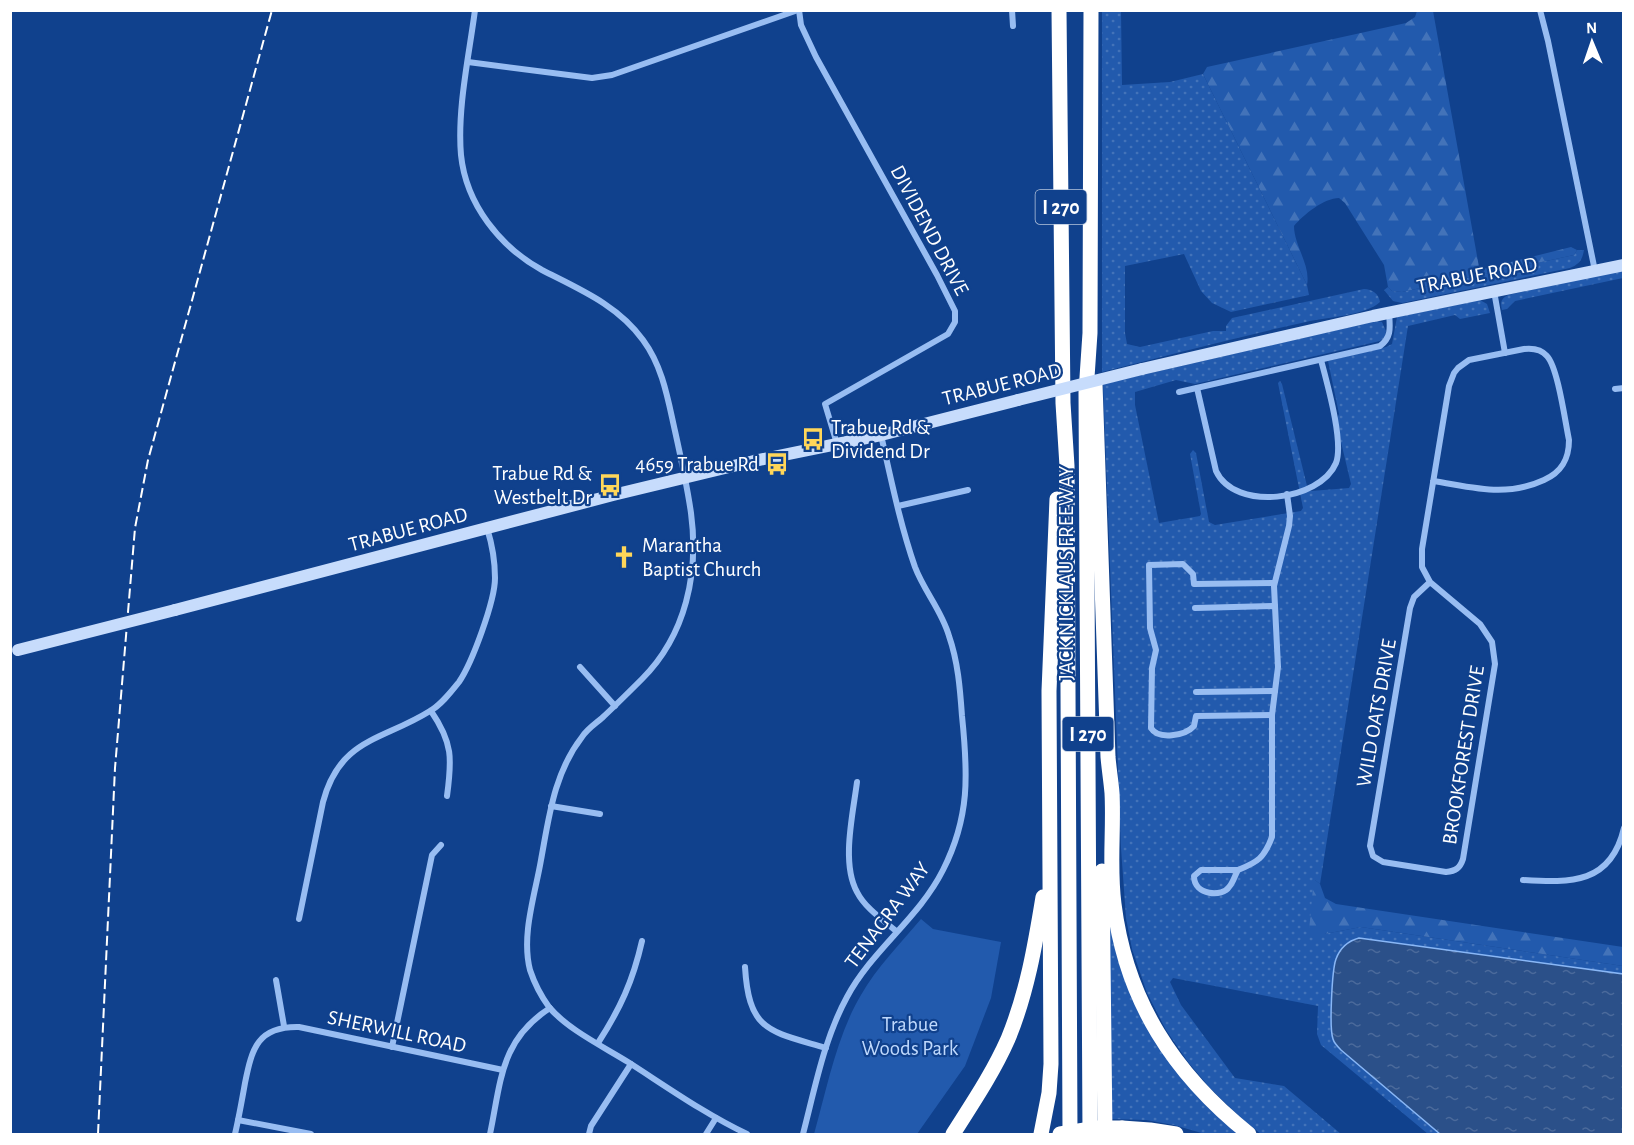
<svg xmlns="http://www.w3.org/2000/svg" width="1634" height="1145" font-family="'Alegreya Sans',sans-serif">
	<defs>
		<pattern id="grass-dots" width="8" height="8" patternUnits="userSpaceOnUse" patternTransform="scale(1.5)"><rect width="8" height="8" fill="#225aad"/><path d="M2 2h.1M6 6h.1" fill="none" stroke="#4373b9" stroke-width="1.8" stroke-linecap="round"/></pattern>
		<pattern id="forest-firs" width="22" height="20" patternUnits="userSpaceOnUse" patternTransform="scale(1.5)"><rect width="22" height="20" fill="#225aad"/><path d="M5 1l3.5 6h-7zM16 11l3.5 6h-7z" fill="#4373b9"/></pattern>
		<pattern id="water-ripples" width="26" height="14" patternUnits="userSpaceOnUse" patternTransform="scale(1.5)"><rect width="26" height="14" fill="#2b5089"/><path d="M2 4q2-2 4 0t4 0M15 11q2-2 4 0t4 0" fill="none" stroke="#4b6a9b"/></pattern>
	</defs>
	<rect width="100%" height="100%" fill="#10418d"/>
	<g fill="url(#grass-dots)">
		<path d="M1102 11H1121L1122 85 1170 82 1203 74 1307 285 1309 295 1231 312 1212 303 1201 291 1184 254 1125 266V333L1127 344 1140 347 1213 331H1226V326L1232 318 1364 289C1372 289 1379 294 1380 302 1365 316 1326 317 1306 322 1237 337 1170 355 1102 372Z"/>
		<path d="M1577 250H1584C1582 261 1579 264 1570 268L1402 303 1393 301 1384 290 1388 287 1392 291 1402 292 1574 255Z"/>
		<path d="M1623 270V278L1515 301 1507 309 1502 310C1500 302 1501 299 1508 295Z"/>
		<path d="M1480 300 1487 304 1490 313 1460 319 1455 315 1408 326 1320 884 1315 880 1324 934 1361 927 1623 966V974L1359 938C1348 941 1340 947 1336 959 1332 970 1329 1028 1333 1039 1334 1043 1338 1047 1341 1050L1440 1134H1428L1321 1045 1317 1034 1318 1006 1173 978 1170 982 1181 1005 1235 1078 1284 1086 1341 1134H1261L1240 1117 1210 1088 1188 1062 1166 1030 1147 993 1132 949 1126 918 1121 848 1103 384 1376 321 1382 322 1386 331 1385 337 1380 341 1195 384 1176 380 1135 392V405L1159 523 1200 516 1201 514 1190 454 1193 450 1196 453 1209 522 1215 525 1301 511 1303 508 1278 383 1280 381 1282 384 1308 490 1311 491 1349 488 1351 484 1336 421 1339 414 1328 361 1386 347 1392 344 1397 317Z"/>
		<path d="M1108 917 1139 1006 1241 1134H1205L1174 1125 1146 1120 1112 1119Z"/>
	</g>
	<g fill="url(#forest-firs)">
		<path d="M1417 11H1433L1479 267 1483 269 1571 247 1577 250 1574 255 1402 292 1392 291 1388 287 1384 265 1345 203 1339 198C1324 198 1303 215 1294 226 1294 246 1311 265 1307 285L1203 74 1207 67 1406 23 1415 17Z"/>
		<path d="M1315 880 1320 884 1325 898 1336 904 1623 947V966L1361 927 1314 936 1309 931 1313 888Z"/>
	</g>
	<path fill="#225aad" d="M921 919 933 929 1001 942 991 998 965 1066 917 1134H814C827 1088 837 1035 861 995 877 967 900 944 921 919Z"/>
	<path fill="url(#water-ripples)" stroke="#89b7f6" stroke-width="1.5" d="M1359 938 1623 974V1134H1440L1341 1050C1338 1047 1334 1043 1333 1039 1329 1028 1332 970 1336 959 1340 948 1348 941 1359 938Z"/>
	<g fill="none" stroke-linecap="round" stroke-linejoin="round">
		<g stroke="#98bdf2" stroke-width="6">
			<path d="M475 10C469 56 457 109 461 155 466 204 500 247 542 270 579 289 618 305 643 340 663 367 668 400 675 431 681 458 687 485 691 513 699 573 686 635 642 679 629 692 616 705 602 718 595 724 587 729 582 737 554 773 549 817 541 860 535 895 521 935 530 970 534 982 541 996 549 1007 567 1029 604 1047 628 1062 667 1087 705 1114 747 1134"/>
			<path d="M799 10 801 25 816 57 937 275 955 311V322L948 334 825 404 837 444"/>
			<path d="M1012 10 1013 26"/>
			<path d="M1540 10 1548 41 1595 271"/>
			<path d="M468 62 592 78 612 75 798 10"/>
			<path d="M1494 291 1505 353"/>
			<path d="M1197 388 1216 471C1235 512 1320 501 1336 463 1344 442 1327 383 1321 360"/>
			<path d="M1615 389 1624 388"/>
			<path d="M1179 392 1380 346C1392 337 1390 327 1389 313"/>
			<path d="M898 506 968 490"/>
			<path d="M1430 582 1414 597 1410 608 1370 846 1373 856 1383 862 1446 872C1456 871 1460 868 1463 859L1495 664 1492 642 1480 624 1430 582 1422 567V549L1449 386 1454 373 1458 368 1469 360 1524 349C1533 348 1541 349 1547 356 1558 368 1565 421 1569 440 1569 459 1562 472 1544 480 1505 498 1472 487 1433 481"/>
			<path d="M1195 608 1275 606"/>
			<path d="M580 667 615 706"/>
			<path d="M1196 692 1275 691"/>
			<path d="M431 711C453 743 452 759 447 796"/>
			<path d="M1272 715 1196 716 1194 726C1185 736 1158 740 1151 728L1152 668 1156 650 1150 628 1149 565 1183 564 1193 574 1194 584 1274 583"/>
			<path d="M857 782C853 814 841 863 857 892 865 908 883 920 896 931"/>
			<path d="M551 806 600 814"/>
			<path d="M1238 870H1201L1194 876C1194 896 1223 897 1229 887 1233 883 1235 875 1238 870 1258 862 1264 858 1272 837V715L1278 667 1274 586 1289 526 1290 516 1287 494"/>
			<path d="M1523 880C1571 883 1611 884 1624 828"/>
			<path d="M299 919 323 802C340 738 382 741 430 711 441 705 451 692 459 682 472 663 495 601 495 578 495 561 492 544 487 528"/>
			<path d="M745 967C749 1032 769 1031 826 1048"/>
			<path d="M276 980 284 1026"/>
			<path d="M598 1043C620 1009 633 981 642 941"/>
			<path d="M392 1047 432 855 441 845"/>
			<path d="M238 1120 311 1134"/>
			<path d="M235 1134C239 1117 242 1100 245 1083 252 1048 258 1026 299 1027L503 1070"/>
			<path d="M490 1134C501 1082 500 1040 550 1008"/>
			<path d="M589 1134 591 1126 631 1064"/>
			<path d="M706 1134 716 1118"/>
			<path d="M803 1134C815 1088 824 1039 847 997 872 950 919 918 943 870 970 817 968 774 962 716 960 688 958 662 949 636 942 611 924 591 915 567 900 524 891 479 881 435"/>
		</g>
		<g stroke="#c7dcfc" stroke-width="12">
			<path d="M1142 369 1373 316 1624 265"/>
			<path d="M175 610 613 495 754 461 881 435 1018 400"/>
		</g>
		<g stroke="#fff" stroke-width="15">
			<path d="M1059 10 1063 403 1067 466 1070 1134"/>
			<path d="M1095 384 1108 757C1109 769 1111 781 1112 793 1114 830 1109 867 1114 904 1126 1001 1174 1074 1249 1134"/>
			<path d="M1102 871 1105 1134"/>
			<path d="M1122 1128 1150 1130 1176 1134"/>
			<path d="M953 1134C972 1104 993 1073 1008 1039 1027 993 1035 946 1043 897"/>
			<path d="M1041 1134 1049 1093 1051 1064 1049 691 1057 499"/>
			<path d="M1090 1134 1086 392 1090 333 1091 10"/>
		</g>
		<path stroke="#fff" stroke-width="2" stroke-dasharray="10 4.5" stroke-linecap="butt" d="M98 1134 115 768 135 528 148 460 272 10"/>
		<g stroke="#c7dcfc" stroke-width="12">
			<path d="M1018 400 1142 369"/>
			<path d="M18 650 175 610"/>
		</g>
		<path stroke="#fff" stroke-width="15" d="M1060 1134 1097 1128H1122"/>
	</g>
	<defs>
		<g id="bus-bare" transform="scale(1.8)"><path d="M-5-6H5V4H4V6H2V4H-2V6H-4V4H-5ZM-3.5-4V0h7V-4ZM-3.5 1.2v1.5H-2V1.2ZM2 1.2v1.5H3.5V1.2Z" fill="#ffd659" stroke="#10418d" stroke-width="2.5" paint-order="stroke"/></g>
		<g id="church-bare" transform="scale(1.8)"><path d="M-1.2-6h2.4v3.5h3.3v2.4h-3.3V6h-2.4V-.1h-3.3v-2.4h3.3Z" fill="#ffd659" stroke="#10418d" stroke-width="2.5" paint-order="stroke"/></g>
	</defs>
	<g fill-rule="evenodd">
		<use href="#bus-bare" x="813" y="439"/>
		<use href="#bus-bare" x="777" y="464"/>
		<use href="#bus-bare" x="610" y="485"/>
		<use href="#church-bare" x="624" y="557"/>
	</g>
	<g text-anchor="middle" stroke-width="4.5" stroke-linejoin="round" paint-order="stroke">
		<g fill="#10418d" stroke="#b7c6dd" stroke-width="1.5">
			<rect x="1035.5" y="190" width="51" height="34" rx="4.5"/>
			<rect x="1062.5" y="717" width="51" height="34" rx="4.5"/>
		</g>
		<g font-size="20" font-weight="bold" fill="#fff">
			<text x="1061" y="214">I 270</text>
			<text x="1088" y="741">I 270</text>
		</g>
		<g font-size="21" fill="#fff" stroke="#10418d">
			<text transform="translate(930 230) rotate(62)" y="7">DIVIDEND DRIVE</text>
			<text transform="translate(1477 275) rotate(-11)" y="7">TRABUE ROAD</text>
			<text transform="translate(1002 384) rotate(-14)" y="7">TRABUE ROAD</text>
			<text transform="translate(408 529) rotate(-15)" y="7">TRABUE ROAD</text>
			<text transform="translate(1066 573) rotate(-90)" y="7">JACK NICKLAUS FREEWAY</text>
			<text transform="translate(1376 713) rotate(-80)" y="7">WILD OATS DRIVE</text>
			<text transform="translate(1463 755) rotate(-81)" y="7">BROOKFOREST DRIVE</text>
			<text transform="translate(887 915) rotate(-53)" y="7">TENAGRA WAY</text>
			<text transform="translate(397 1031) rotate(12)" y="7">SHERWILL ROAD</text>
		</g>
		<g font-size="21" fill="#fff" stroke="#10418d" text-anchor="start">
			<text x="831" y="434">Trabue Rd &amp;<tspan x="831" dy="24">Dividend Dr</tspan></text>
			<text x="759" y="471" text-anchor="end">4659 Trabue Rd</text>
			<text x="592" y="480" text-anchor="end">Trabue Rd &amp;<tspan x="592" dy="24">Westbelt Dr</tspan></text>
			<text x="642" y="552">Marantha<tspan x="642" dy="24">Baptist Church</tspan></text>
		</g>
		<g font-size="21" fill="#bfd9fd" stroke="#10418d">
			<text x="910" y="1031">Trabue<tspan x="910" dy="24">Woods Park</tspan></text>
		</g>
	</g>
	<rect width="1634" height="1145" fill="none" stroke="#ffffff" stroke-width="24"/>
	<g transform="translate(1592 42) rotate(358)" stroke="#10418d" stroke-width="4.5" paint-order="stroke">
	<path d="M0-4.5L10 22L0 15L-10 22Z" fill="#ffffff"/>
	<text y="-9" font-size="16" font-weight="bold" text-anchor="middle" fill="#ffffff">N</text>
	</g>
</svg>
